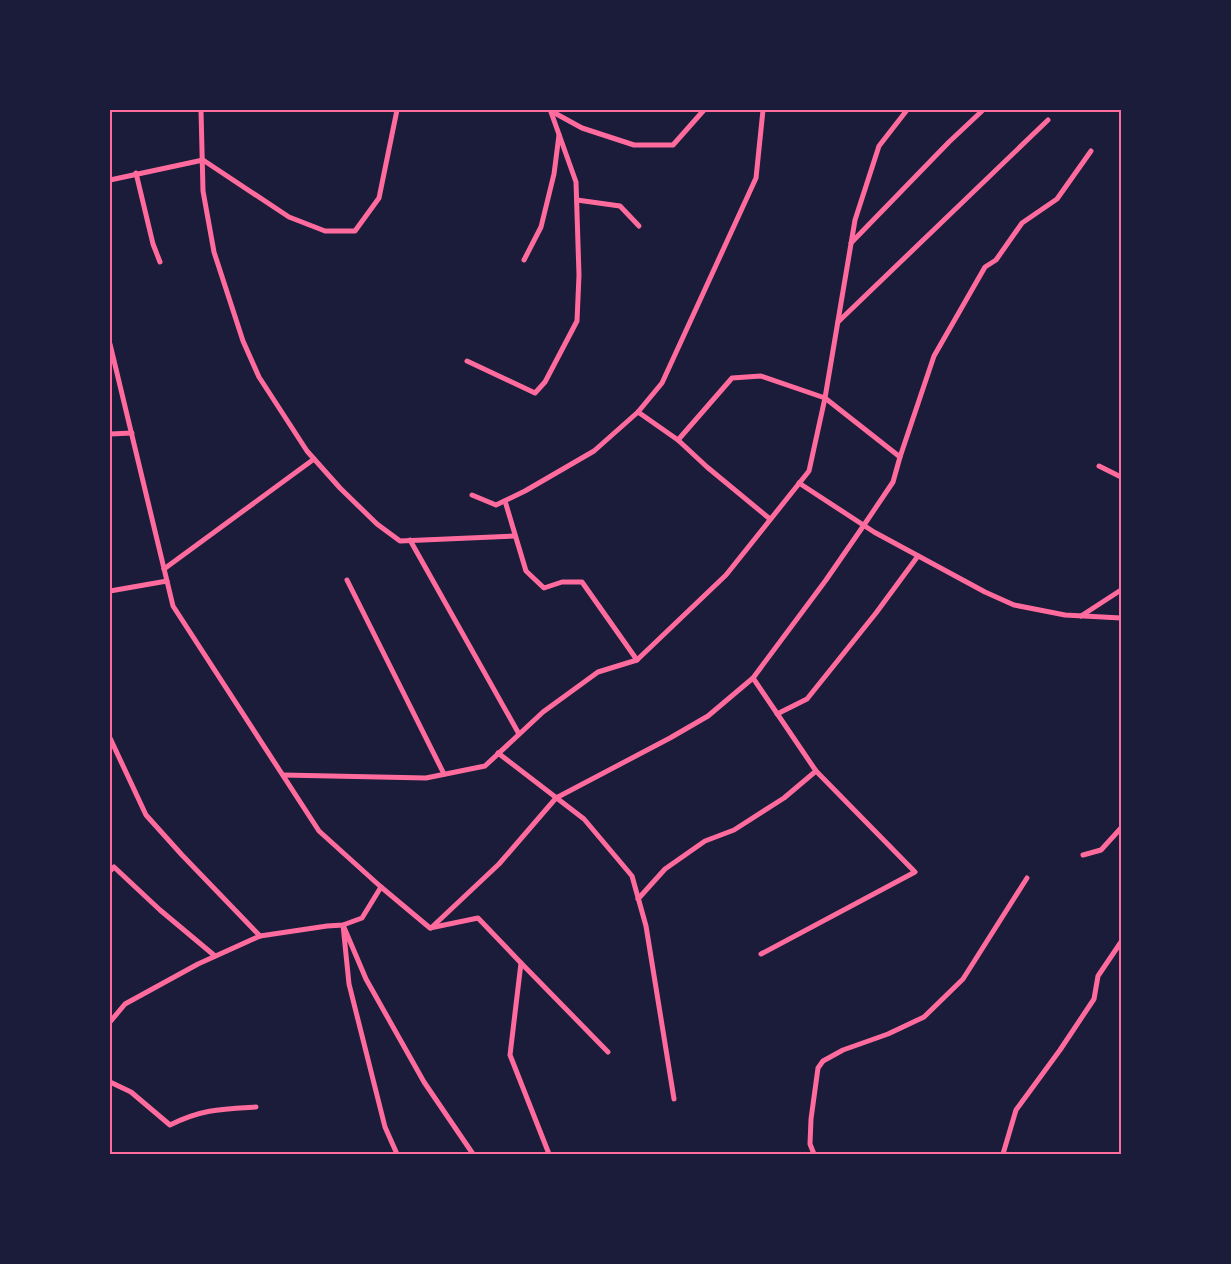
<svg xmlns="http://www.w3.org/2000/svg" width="1231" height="1264" font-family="Bitter,serif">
	<rect width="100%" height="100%" fill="#1b1b3a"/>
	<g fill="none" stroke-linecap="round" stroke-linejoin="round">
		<g stroke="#ff6b9d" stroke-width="5">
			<path d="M201 110 203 191 214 252 243 341 259 377 307 451 340 488 377 524 400 541 515 536"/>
			<path d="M551 111 582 128 634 145H673L704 110"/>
			<path d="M136 173 153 244 160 262"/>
			<path d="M110 180 203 160 289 217 325 231H355L379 198 397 110"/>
			<path d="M577 200 620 206 639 226"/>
			<path d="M851 243 949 142 983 110"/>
			<path d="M524 260 541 227 554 174 559 135"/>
			<path d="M838 322 1048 120"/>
			<path d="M110 344 173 606 319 831 381 887 430 928 478 918 521 963 510 1055 549 1154"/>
			<path d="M467 361 535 393 545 382 577 321 579 275 576 182 551 112"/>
			<path d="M638 412 678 440 707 467 770 519"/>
			<path d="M110 434 132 433"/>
			<path d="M678 440 732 378 761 376 825 398 900 457 934 356 985 267 996 260 1022 223 1057 199 1091 151"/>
			<path d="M1099 466 1121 477"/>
			<path d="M799 483 874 532 985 592 1014 605 1065 615 1121 618"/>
			<path d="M472 495 496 505 525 491 594 451 638 412 662 383 756 178 763 110"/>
			<path d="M505 501 526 571 544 588 562 582H582L637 660"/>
			<path d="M410 540 519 734"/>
			<path d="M164 569 314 459"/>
			<path d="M347 580 444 774"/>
			<path d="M110 591 167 581"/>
			<path d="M1081 616 1121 590"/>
			<path d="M753 678 816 771 915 872 761 954"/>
			<path d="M777 714 807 699 876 613 918 556"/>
			<path d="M110 738 146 815 182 855 260 936"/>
			<path d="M498 753 584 819 632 876 646 926 674 1099"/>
			<path d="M283 775 426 778 485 766 543 712 598 672 637 660 726 575 809 471 825 398 855 220 879 146 907 110"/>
			<path d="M1083 855 1101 850 1121 828"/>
			<path d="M110 871 114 867 160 910 215 956"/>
			<path d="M638 899 665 869 705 841 734 830 784 798 816 771"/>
			<path d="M431 928 499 864 556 798 670 738 708 716 753 678 826 580 864 525 893 482 900 457"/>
			<path d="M521 963 608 1052"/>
			<path d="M110 1022 125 1004 198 964 260 936 327 926 343 925 362 918 381 887"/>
			<path d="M110 1082 131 1092 170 1125C202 1109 222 1109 256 1107"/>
			<path d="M397 1154 385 1127 349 984 343 925 366 979 424 1082 473 1154"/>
			<path d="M814 1154 810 1144 811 1119 818 1068 823 1061 843 1050 888 1034 924 1017 963 979 1027 878"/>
			<path d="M1003 1154 1016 1110 1060 1050 1094 999 1098 976 1121 942"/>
		</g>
	</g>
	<rect width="1231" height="1264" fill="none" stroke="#1b1b3a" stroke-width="222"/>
	<rect x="111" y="111" width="1009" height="1042" fill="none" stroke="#ff6b9d" stroke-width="2"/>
</svg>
